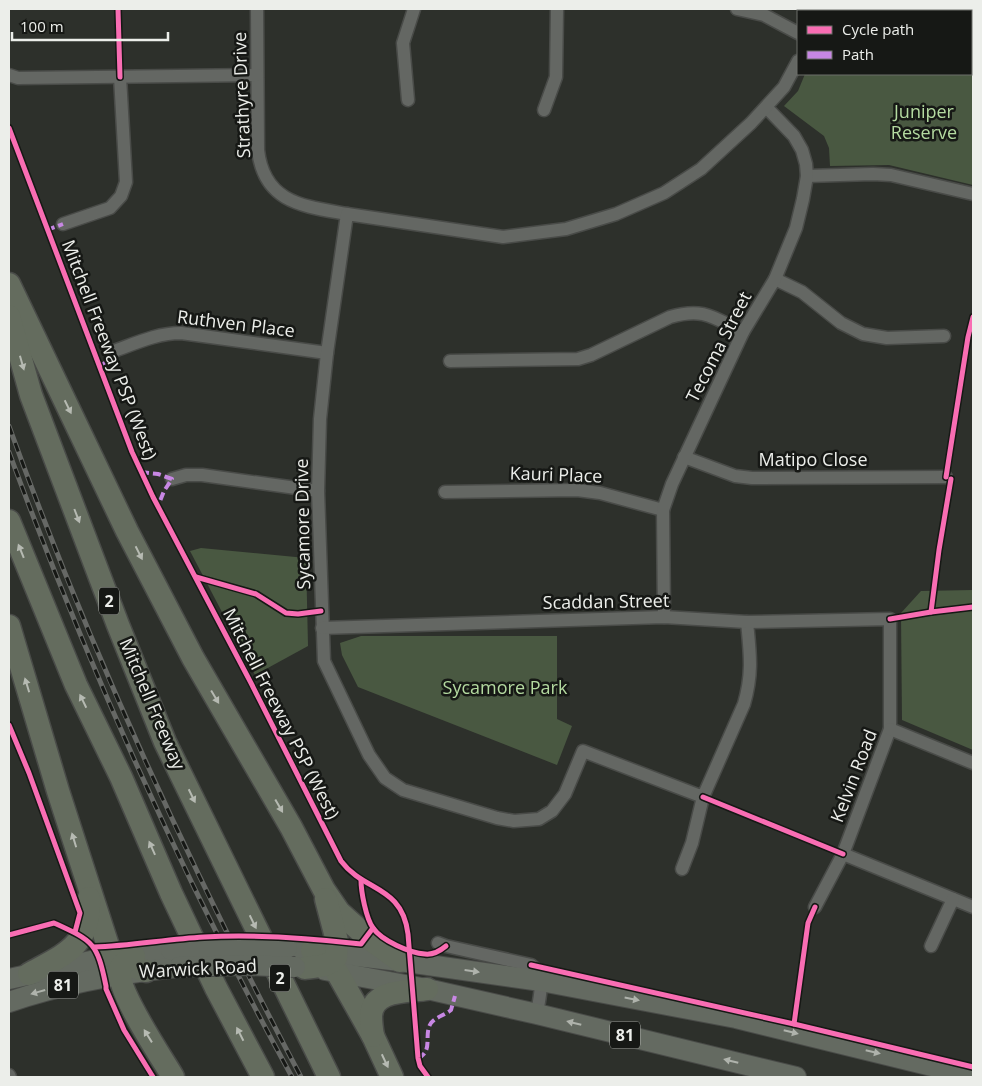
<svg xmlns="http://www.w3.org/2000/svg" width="982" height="1086" font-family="'Open Sans',sans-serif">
	<rect width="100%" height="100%" fill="#2d302b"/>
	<g fill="#495841">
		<path d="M832 9H973V185L889 165 830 166 829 148 824 136 784 106 798 91 805 74H971V11H831Z"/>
		<path d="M201 548 306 558 308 646 255 675 190 551Z"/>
		<path d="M973 590V750L902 720 901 613 921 591Z"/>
		<path d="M361 636H557V719L572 726 557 765 358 687 342 655 340 643Z"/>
	</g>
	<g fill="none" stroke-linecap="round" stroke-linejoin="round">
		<g stroke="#494b48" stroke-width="15">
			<g id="street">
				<path d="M257 9 258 150C264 203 303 206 347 214"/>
				<path d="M737 9 764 15 798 33"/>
				<path d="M820 11 821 9"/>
				<path d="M9 75 18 78 257 75"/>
				<path d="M408 100 403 43 414 9"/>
				<path d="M544 110 556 77 557 9"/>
				<path d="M807 176 873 174 891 175 973 194"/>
				<path d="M63 224 110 208 121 196 126 182 120 77"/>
				<path d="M775 279 802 292 841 323 863 334 887 338 944 336"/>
				<path d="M114 351C136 343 158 333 181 333L327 353"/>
				<path d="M450 361 578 359 591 355 670 317C704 307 714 318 743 332"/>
				<path d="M684 457 735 476 752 478 946 477"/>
				<path d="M172 479 186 475H202L318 491"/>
				<path d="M445 492 577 490 600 493 663 510"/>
				<path d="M664 617 663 510 672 484 743 332 775 279 796 228 803 199 807 176 806 164 802 150 794 136 766 107"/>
				<path d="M747 622C750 653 753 673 744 704L703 797 583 751 565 794 552 811 539 819 514 821 497 818 403 790 385 778 369 755 324 661 318 491 320 419 327 353 347 214 503 237 566 229 616 214 664 193 701 169 751 123 784 87 798 61"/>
				<path d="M322 628 664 617 747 622 890 619V729L843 854 815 907"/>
				<path d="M890 729 973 763"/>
				<path d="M843 854 973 907"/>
				<path d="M682 869 692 843 703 797"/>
				<path d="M438 943 446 946 531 965C547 976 539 997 537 1014"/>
				<path d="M931 946 953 899"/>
				<path d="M9 1075 10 1077"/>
			</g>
		</g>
		<g stroke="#494b48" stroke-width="22">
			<g id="primary">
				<path d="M287 948 400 961 541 981 736 1018 973 1076"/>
				<path d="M325 970 427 989 537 1014 796 1077"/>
				<path d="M9 979 100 959 171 950"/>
				<path d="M9 1002C64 983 121 973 179 967"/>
			</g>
		</g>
		<g stroke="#494b48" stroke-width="25">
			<g id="highway">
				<path d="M9 284 127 531 193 658 291 827 324 890 339 912 367 937 400 961"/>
				<path d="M9 316 31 395 118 625 165 742 329 1077"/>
				<path d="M9 521 76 685 121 777 171 893 216 988 263 1077"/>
				<path d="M9 626 58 791 108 946C117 964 128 965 146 971"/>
				<path d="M312 950 331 963 337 972 373 1036 392 1077"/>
				<path d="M134 956C128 960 122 963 120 969 115 989 162 1058 173 1077"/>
				<path d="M305 968C317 966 328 967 336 958L337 941 326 899"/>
				<path d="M29 974C65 954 91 946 89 898"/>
				<path d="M373 1036C372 1030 371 1023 371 1016 372 989 407 992 427 989"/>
			</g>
		</g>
		<use href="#street" stroke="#646763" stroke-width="12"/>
		<use href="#primary" stroke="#646a61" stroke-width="20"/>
		<use href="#highway" stroke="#646c5e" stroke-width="22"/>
		<g stroke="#666865" stroke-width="5">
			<g id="rail">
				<path d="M9 426C90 652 189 865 301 1077"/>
				<path d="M9 452C88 667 182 876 292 1077"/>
			</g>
		</g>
		<use href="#rail" stroke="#161815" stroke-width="3" stroke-dasharray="9" stroke-linecap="butt"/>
		<g stroke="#494b48" stroke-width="22" stroke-linecap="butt">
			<g id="primary-bridge">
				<path d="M171 950 211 947 287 948"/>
				<path d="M179 967 245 965 295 967"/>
			</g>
		</g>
		<use href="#primary-bridge" stroke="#646a61" stroke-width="20"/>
		<g stroke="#c787e3" stroke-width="4" stroke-dasharray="8 4" stroke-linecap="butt">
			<path d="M47 230 63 224"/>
			<path d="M100 366 105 363 114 351"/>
			<path d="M141 472 158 474 172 479 164 491 158 506"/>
			<path d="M418 1058C434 1051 423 1035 431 1023 436 1017 445 1015 451 1010L455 996"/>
		</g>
		<g stroke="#161815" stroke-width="8">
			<g id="cycleway">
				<path d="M118 9 120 77"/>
				<path d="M9 128 132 452 153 497 251 683 341 861C364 892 402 885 408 934L418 1058 420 1066 428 1077"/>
				<path d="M946 477 968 337 973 317"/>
				<path d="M196 577 256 594 286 613 298 614 321 611"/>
				<path d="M931 612 939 550 951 479"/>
				<path d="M890 619 931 612 973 607"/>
				<path d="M9 725 29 773 80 913 75 932"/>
				<path d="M703 797 843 854"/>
				<path d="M361 880C361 892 366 918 373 928 382 941 410 953 425 954 433 955 440 951 446 946"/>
				<path d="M9 935 54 923C93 941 97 942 106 986V989L124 1030 153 1077"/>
				<path d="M94 947C131 946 167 939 204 937 257 934 309 938 361 944L373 928"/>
				<path d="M531 965 794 1024 973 1067"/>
				<path d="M794 1024 808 923 815 907"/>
			</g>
		</g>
		<use href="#cycleway" stroke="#f96db3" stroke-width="5"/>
	</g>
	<defs><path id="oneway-solid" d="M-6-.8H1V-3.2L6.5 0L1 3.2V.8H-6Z" transform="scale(1.25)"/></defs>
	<g fill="#b6bab2">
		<use href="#oneway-solid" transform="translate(22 363) rotate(74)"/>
		<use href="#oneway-solid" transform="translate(68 407) rotate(64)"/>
		<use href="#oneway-solid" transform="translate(77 516) rotate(69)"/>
		<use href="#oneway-solid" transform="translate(21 551) rotate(-112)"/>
		<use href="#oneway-solid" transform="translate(139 553) rotate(63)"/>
		<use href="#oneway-solid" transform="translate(27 685) rotate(-107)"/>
		<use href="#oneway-solid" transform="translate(215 697) rotate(59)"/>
		<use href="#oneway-solid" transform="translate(83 701) rotate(-116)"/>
		<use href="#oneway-solid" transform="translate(192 796) rotate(64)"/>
		<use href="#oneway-solid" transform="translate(279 806) rotate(60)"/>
		<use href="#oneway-solid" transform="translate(74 840) rotate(-107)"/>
		<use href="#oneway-solid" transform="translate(152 848) rotate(-114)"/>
		<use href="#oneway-solid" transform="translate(253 922) rotate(64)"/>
		<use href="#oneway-solid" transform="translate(240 1034) rotate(-117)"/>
		<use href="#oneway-solid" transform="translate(148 1036) rotate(-122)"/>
		<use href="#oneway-solid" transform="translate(385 1061) rotate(65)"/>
	</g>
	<g fill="#afb3ac">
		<use href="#oneway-solid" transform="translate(472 971) rotate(8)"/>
		<use href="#oneway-solid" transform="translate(38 992) rotate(164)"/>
		<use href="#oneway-solid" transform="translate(632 999) rotate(11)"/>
		<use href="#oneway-solid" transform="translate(574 1023) rotate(-166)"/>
		<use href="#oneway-solid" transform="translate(791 1032) rotate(14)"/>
		<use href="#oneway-solid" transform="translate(873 1052) rotate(13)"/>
		<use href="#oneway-solid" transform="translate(731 1061) rotate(-166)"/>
	</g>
	<g text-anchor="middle" stroke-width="5" stroke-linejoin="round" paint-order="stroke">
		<g fill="#161815" stroke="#acaeaa" stroke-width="1">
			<rect x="99" y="587.5" width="20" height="27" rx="4"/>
			<rect x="270" y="964.5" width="20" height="27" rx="4"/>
			<rect x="48" y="971.5" width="30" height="27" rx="4"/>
			<rect x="610" y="1021.5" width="30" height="27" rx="4"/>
		</g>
		<g font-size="16" font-weight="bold" fill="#eceeea">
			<text x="109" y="607">2</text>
			<text x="280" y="984">2</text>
			<text x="63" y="991">81</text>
			<text x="625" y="1041">81</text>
		</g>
		<g font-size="18" fill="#eceeea" stroke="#161815">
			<text transform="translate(242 95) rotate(-92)" y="6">Strathyre Drive</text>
			<text transform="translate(236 324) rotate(7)" y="6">Ruthven Place</text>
			<text transform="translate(719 347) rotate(-63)" y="6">Tecoma Street</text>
			<text transform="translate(109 350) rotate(69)" y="6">Mitchell Freeway PSP (West)</text>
			<text x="813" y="466">Matipo Close</text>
			<text transform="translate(556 475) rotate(2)" y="6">Kauri Place</text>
			<text transform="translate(303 524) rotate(-91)" y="6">Sycamore Drive</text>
			<text transform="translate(606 602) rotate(-1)" y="6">Scaddan Street</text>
			<text transform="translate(152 704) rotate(67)" y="6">Mitchell Freeway</text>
			<text transform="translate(281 714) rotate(63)" y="6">Mitchell Freeway PSP (West)</text>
			<text transform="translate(854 776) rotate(-69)" y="6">Kelvin Road</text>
			<text transform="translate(198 969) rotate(-3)" y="6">Warwick Road</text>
		</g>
		<g font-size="18" fill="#b4daa0" stroke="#161815">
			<text x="924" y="118">Juniper<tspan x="924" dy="21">Reserve</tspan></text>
			<text x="505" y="694">Sycamore Park</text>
		</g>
	</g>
	<rect width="982" height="1086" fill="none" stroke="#eceeea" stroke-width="20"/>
	<rect x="797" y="10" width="175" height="65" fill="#161815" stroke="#6c6e6a"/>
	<rect x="807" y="26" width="25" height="8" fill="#f96db3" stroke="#6c6e6a"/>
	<text x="842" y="35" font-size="15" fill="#eceeea">Cycle path</text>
	<rect x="807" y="51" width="25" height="8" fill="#c787e3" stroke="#6c6e6a"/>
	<text x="842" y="60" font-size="15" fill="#eceeea">Path</text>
	<path d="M12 32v8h156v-8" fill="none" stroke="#eceeea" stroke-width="2.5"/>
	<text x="20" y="32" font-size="15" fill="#eceeea" stroke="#161815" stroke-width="4" paint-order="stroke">100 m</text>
</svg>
